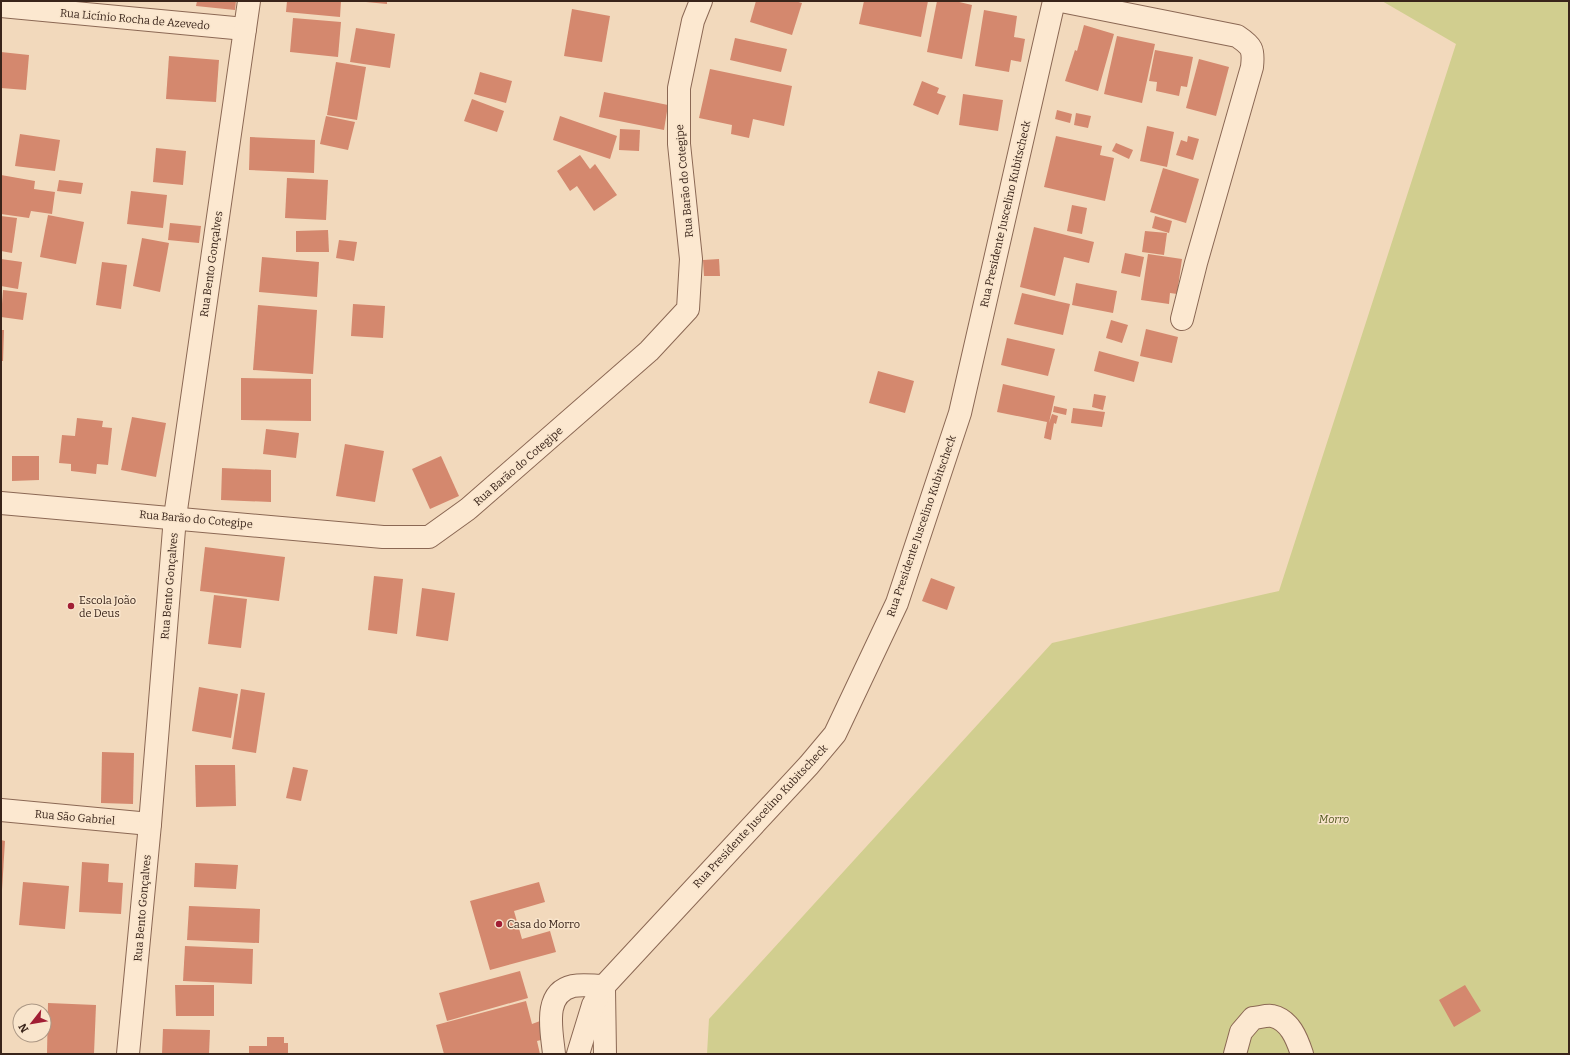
<svg xmlns="http://www.w3.org/2000/svg" width="1570" height="1055" font-family="Bitter,serif">
	<rect width="100%" height="100%" fill="#f2d9bc"/>
	<path fill="#d1ce8f" d="M1382 1H1569V1054H707L709 1019 1052 643 1279 591 1456 44Z"/>
	<g fill="#d4886e">
		<path d="M197 1H236L235 10 196 6Z"/>
		<path d="M287 1H341L340 17 286 12Z"/>
		<path d="M367 1H387V4L366 2Z"/>
		<path d="M756 1H795L802 3 792 35 750 22Z"/>
		<path d="M864 1H928L921 37 859 24Z"/>
		<path d="M937 1H955L972 5 962 59 927 52Z"/>
		<path d="M572 9 610 16 602 62 564 56Z"/>
		<path d="M984 10 1017 16 1014 37 1025 39 1021 62 1011 60 1009 72 975 66Z"/>
		<path d="M293 18 341 22 338 57 290 52Z"/>
		<path d="M1084 25 1114 34 1098 91 1065 81 1075 50 1077 51Z"/>
		<path d="M356 28 395 34 390 68 350 62Z"/>
		<path d="M1117 36 1155 44 1142 103 1104 94Z"/>
		<path d="M735 38 787 49 781 72 730 60Z"/>
		<path d="M1155 50 1193 57 1187 87 1181 86 1179 96 1156 91 1157 82 1149 81Z"/>
		<path d="M1 52 29 55 26 90 1 88Z"/>
		<path d="M169 56 219 60 216 102 166 99Z"/>
		<path d="M1199 59 1229 67 1216 116 1186 108Z"/>
		<path d="M336 62 366 67 357 120 327 115Z"/>
		<path d="M710 69 792 86 784 126 753 119 749 138 731 134 732 125 699 118Z"/>
		<path d="M480 72 512 81 506 103 474 94Z"/>
		<path d="M922 81 939 88 937 93 946 96 938 115 913 105Z"/>
		<path d="M604 92 668 105 664 130 599 117Z"/>
		<path d="M963 94 1003 100 998 131 959 125Z"/>
		<path d="M472 99 504 111 497 132 464 121Z"/>
		<path d="M1057 110 1072 114 1070 123 1055 119Z"/>
		<path d="M1076 113 1091 116 1088 128 1074 125Z"/>
		<path d="M326 116 355 122 348 150 320 144Z"/>
		<path d="M560 116 617 136 610 159 553 140Z"/>
		<path d="M1147 126 1174 132 1167 167 1140 161Z"/>
		<path d="M620 129 640 130 639 151 619 150Z"/>
		<path d="M20 134 60 140 55 171 15 166Z"/>
		<path d="M1056 136 1102 146 1100 155 1114 158 1105 201 1044 187Z"/>
		<path d="M1188 136 1199 139 1193 160 1176 155 1181 140 1187 142Z"/>
		<path d="M250 137 315 140 314 173 249 170Z"/>
		<path d="M1116 143 1133 150 1129 159 1112 151Z"/>
		<path d="M156 148 186 151 183 185 153 182Z"/>
		<path d="M580 155 590 169 595 164 617 195 594 211 577 186 570 191 557 171Z"/>
		<path d="M1163 168 1199 179 1186 223 1150 212Z"/>
		<path d="M1 175 35 181 34 189 55 192 52 214 31 211 29 218 1 214Z"/>
		<path d="M287 178 328 180 326 220 285 218Z"/>
		<path d="M59 180 83 183 81 194 57 191Z"/>
		<path d="M131 191 167 195 163 228 127 224Z"/>
		<path d="M1072 205 1087 208 1082 234 1067 231Z"/>
		<path d="M48 215 84 222 76 264 40 257Z"/>
		<path d="M1 216 17 218 12 253 1 251Z"/>
		<path d="M1155 216 1172 221 1169 233 1152 228Z"/>
		<path d="M170 223 201 226 199 243 168 240Z"/>
		<path d="M1034 227 1094 242 1089 263 1064 257 1055 296 1020 287Z"/>
		<path d="M328 230 329 252H296V231Z"/>
		<path d="M1145 231 1167 233 1164 255 1142 252Z"/>
		<path d="M142 238 169 243 160 292 133 286Z"/>
		<path d="M339 240 357 242 354 261 336 258Z"/>
		<path d="M1125 253 1144 257 1140 277 1121 273Z"/>
		<path d="M1148 254 1182 259 1177 294 1170 293 1169 304 1141 300Z"/>
		<path d="M262 257 319 262 317 297 259 292Z"/>
		<path d="M1 259 22 262 18 289 1 286Z"/>
		<path d="M719 259 720 276H704L703 260Z"/>
		<path d="M102 262 127 265 121 309 96 305Z"/>
		<path d="M1076 283 1117 291 1113 313 1072 305Z"/>
		<path d="M3 290 27 293 23 320 1 317Z"/>
		<path d="M1022 293 1070 304 1063 335 1014 324Z"/>
		<path d="M353 304 385 306 383 338 351 336Z"/>
		<path d="M258 305 317 310 313 374 253 370Z"/>
		<path d="M1111 320 1128 325 1122 343 1106 338Z"/>
		<path d="M1146 329 1178 337 1172 363 1140 356Z"/>
		<path d="M1 330H4L3 361H1Z"/>
		<path d="M1007 338 1055 349 1048 376 1001 365Z"/>
		<path d="M1099 351 1139 362 1134 382 1094 371Z"/>
		<path d="M878 371 914 381 905 413 869 403Z"/>
		<path d="M241 378 311 379V421L241 420Z"/>
		<path d="M1003 384 1055 396 1049 423 1052 414 1058 416 1056 424 1054 423 1051 440 1044 438 1047 422 997 412Z"/>
		<path d="M1094 394 1106 396 1103 410 1092 407Z"/>
		<path d="M1054 406 1067 409 1066 415 1053 412Z"/>
		<path d="M1073 408 1105 412 1102 427 1071 423Z"/>
		<path d="M132 417 166 423 156 477 121 470Z"/>
		<path d="M77 418 103 421 102 427 112 428 108 465 97 464 96 474 71 471V464L59 463 62 435 75 436Z"/>
		<path d="M266 429 299 433 296 458 263 454Z"/>
		<path d="M345 444 384 451 375 502 336 496Z"/>
		<path d="M12 456H39V480L12 481Z"/>
		<path d="M441 456 459 496 430 509 412 469Z"/>
		<path d="M222 468 271 470V502L221 500Z"/>
		<path d="M205 547 285 557 279 601 200 591Z"/>
		<path d="M374 576 403 579 397 634 368 630Z"/>
		<path d="M931 578 955 587 947 610 922 601Z"/>
		<path d="M422 588 455 593 448 641 416 636Z"/>
		<path d="M214 595 247 599 241 648 208 644Z"/>
		<path d="M199 687 238 694 231 738 192 731Z"/>
		<path d="M241 689 265 693 256 753 232 749Z"/>
		<path d="M102 752 134 753 133 804 101 803Z"/>
		<path d="M195 765H235L236 806 196 807Z"/>
		<path d="M293 767 308 770 301 801 286 798Z"/>
		<path d="M1 840 5 841 2 890H1Z"/>
		<path d="M82 862 109 864 108 882 123 883 121 914 79 912Z"/>
		<path d="M195 863 238 865 236 889 194 887Z"/>
		<path d="M23 882 69 886 65 929 19 925Z"/>
		<path d="M539 882 545 902 514 911 522 939 550 931 556 952 490 970 470 901Z"/>
		<path d="M189 906 260 909 259 943 187 940Z"/>
		<path d="M185 946 253 949 252 984 183 981Z"/>
		<path d="M520 971 528 998 447 1021 439 993Z"/>
		<path d="M175 985H214V1016H176Z"/>
		<path d="M1465 985 1481 1011 1454 1027 1439 1000Z"/>
		<path d="M526 1001 532 1024 540 1021 545 1039 537 1041 540 1054H444L436 1025Z"/>
		<path d="M48 1003 96 1005 94 1054H47Z"/>
		<path d="M163 1029 210 1030 209 1054H162Z"/>
		<path d="M267 1037H284V1043H288V1054H249V1046H267Z"/>
	</g>
	<g fill="none" stroke-linecap="round" stroke-linejoin="round">
		<g stroke="#8b6854" stroke-width="24">
			<g id="minor">
				<path d="M1061 1 1237 36C1252 46 1254 49 1252 67L1196 263 1182 319"/>
				<path d="M1 6 245 29"/>
				<path d="M1 503 383 537H429L468 509 649 351 688 309 691 259 679 144V88L693 21 701 1"/>
				<path d="M1 810 150 824"/>
				<path d="M604 989 605 1054"/>
				<path d="M128 1054 150 824 175 517 249 1"/>
				<path d="M554 1054C552 1032 542 993 573 986 583 984 594 986 604 986"/>
				<path d="M578 1054 593 1005 604 986 809 765 835 734 897 603 960 413 1054 1"/>
				<path d="M1235 1054 1241 1032 1253 1018C1258 1018 1266 1015 1272 1016 1290 1020 1297 1039 1302 1054"/>
			</g>
		</g>
		<use href="#minor" stroke="#fce8d0" stroke-width="22"/>
	</g>
	<g fill="#a11e34" stroke="#f9e5cc" stroke-width="1.5">
		<circle cx="71" cy="606" r="4"/>
		<circle cx="499" cy="924" r="4"/>
	</g>
	<g text-anchor="middle" stroke-width="3" stroke-linejoin="round" paint-order="stroke">
		<g font-size="11" fill="#39241a" stroke="#f9e5cc">
			<text transform="translate(135 19) rotate(5)" y="4">Rua Licínio Rocha de Azevedo</text>
			<text transform="translate(684 181) rotate(-95)" y="4">Rua Barão do Cotegipe</text>
			<text transform="translate(1005 214) rotate(-77)" y="4">Rua Presidente Juscelino Kubitscheck</text>
			<text transform="translate(211 264) rotate(-82)" y="4">Rua Bento Gonçalves</text>
			<text transform="translate(518 466) rotate(-41)" y="4">Rua Barão do Cotegipe</text>
			<text transform="translate(196 519) rotate(5)" y="4">Rua Barão do Cotegipe</text>
			<text transform="translate(921 526) rotate(-71)" y="4">Rua Presidente Juscelino Kubitscheck</text>
			<text transform="translate(169 586) rotate(-85)" y="4">Rua Bento Gonçalves</text>
			<text transform="translate(760 816) rotate(-47)" y="4">Rua Presidente Juscelino Kubitscheck</text>
			<text transform="translate(75 817) rotate(5)" y="4">Rua São Gabriel</text>
			<text transform="translate(142 908) rotate(-85)" y="4">Rua Bento Gonçalves</text>
		</g>
		<g font-size="11" fill="#39241a" stroke="#f9e5cc" text-anchor="start">
			<text x="79" y="604">Escola João<tspan x="79" dy="13">de Deus</tspan></text>
			<text x="507" y="928">Casa do Morro</text>
		</g>
		<g font-size="11" font-style="italic" fill="#52581f" stroke="#f9e5cc">
			<text x="1334" y="823">Morro</text>
		</g>
	</g>
	<rect width="1570" height="1055" fill="none" stroke="#39241a" stroke-width="4"/>
	<g transform="translate(32 1023) rotate(239)"><circle r="19" fill="#f9e5cc" stroke="#ac9885"/>
	<path d="M0-3L7 15L0 10L-7 15Z" fill="#a11e34"/>
	<text y="-6" font-size="11" font-weight="bold" text-anchor="middle" fill="#39241a">N</text>
	</g>
</svg>
